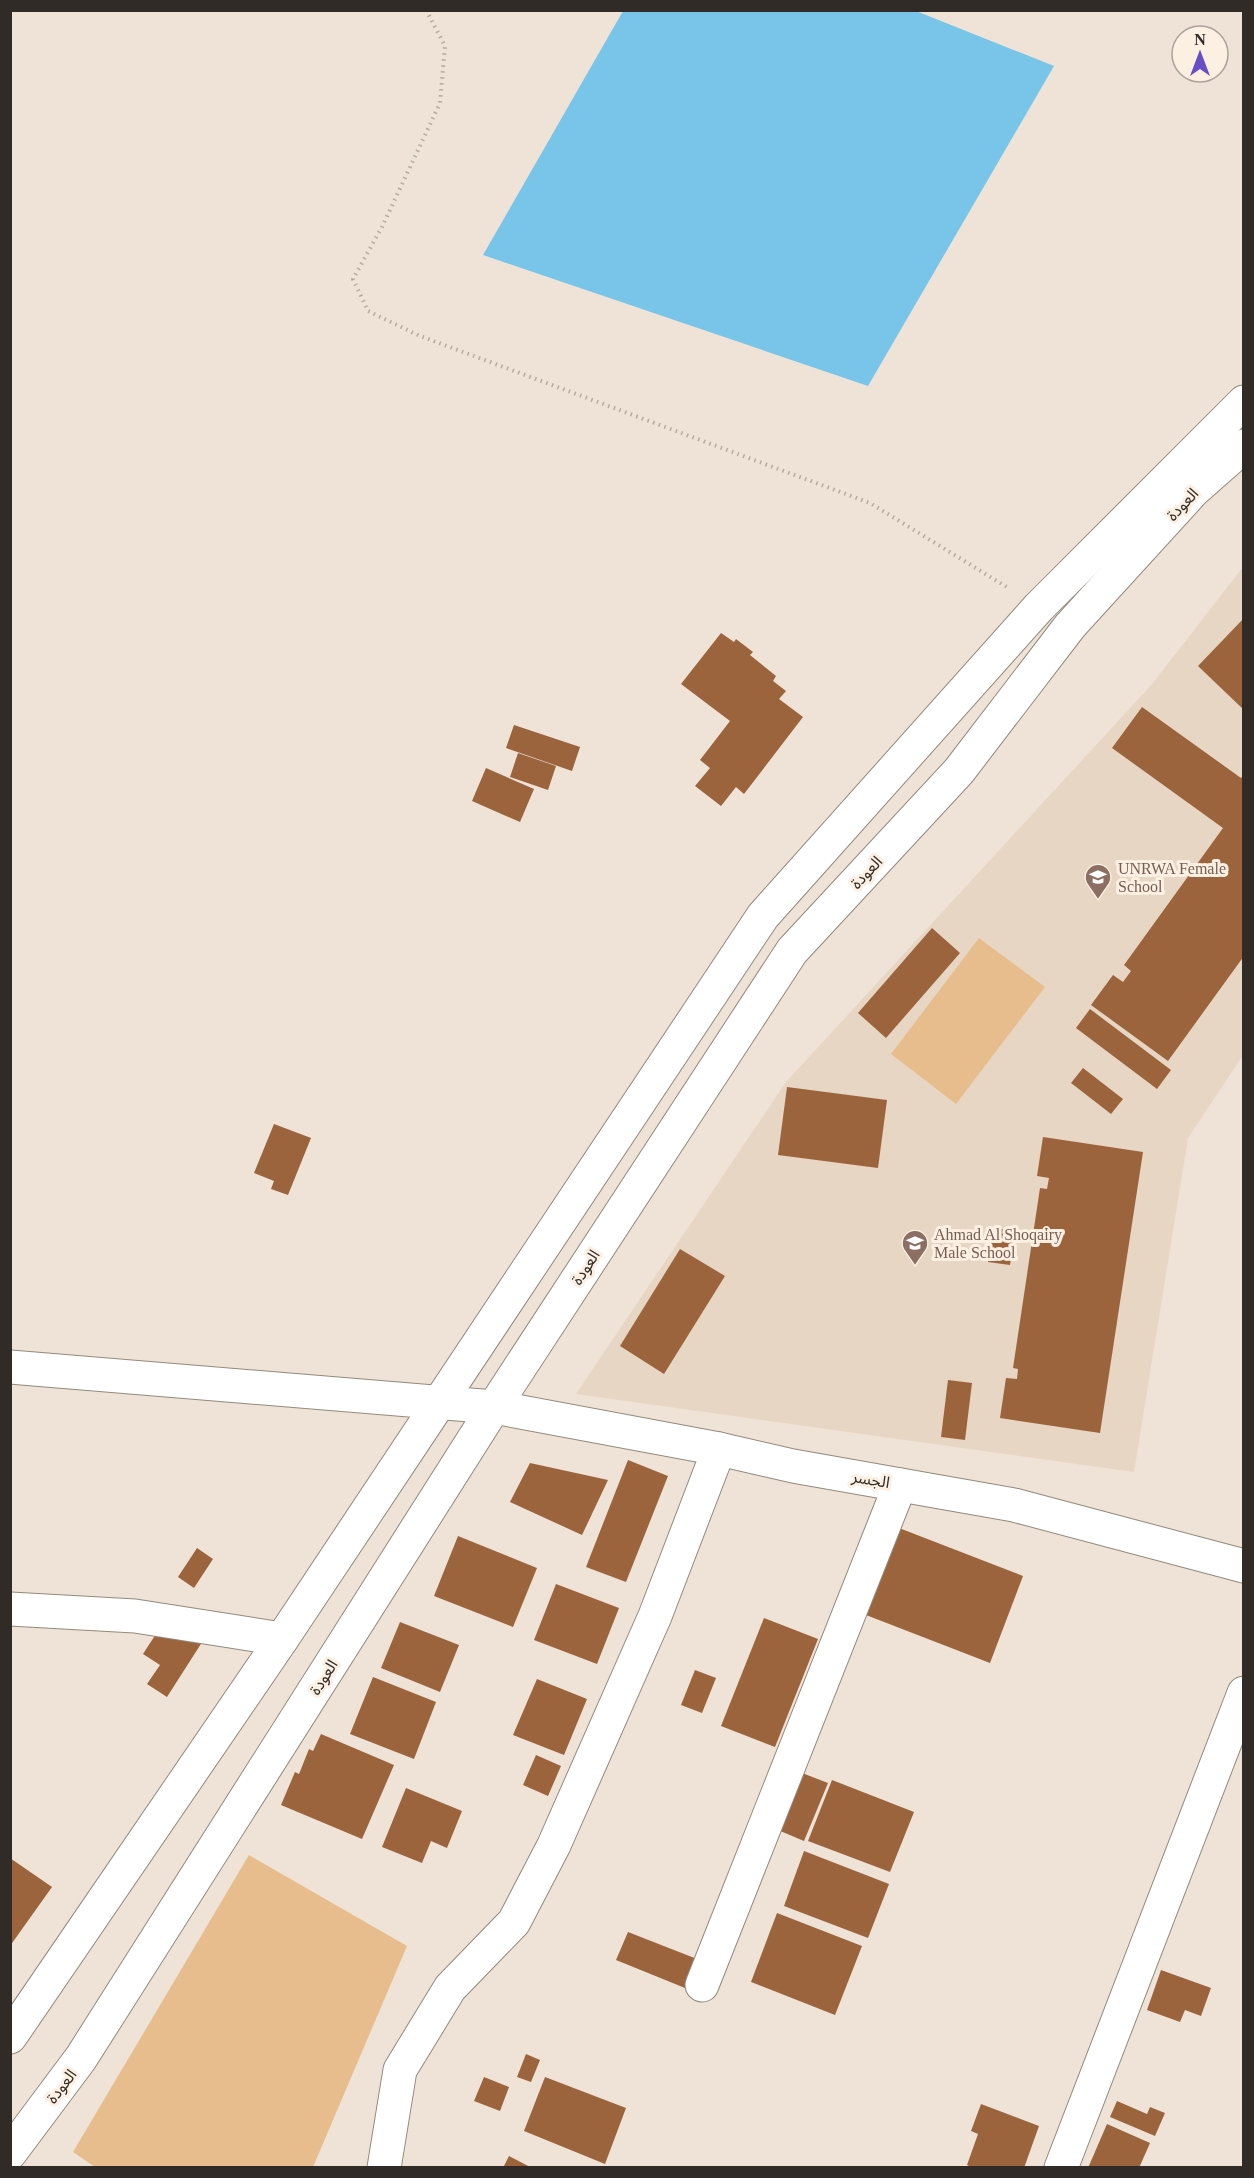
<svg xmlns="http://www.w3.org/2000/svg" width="1254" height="2178" font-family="'Times New Roman','Noto Sans Arabic',serif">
	<rect width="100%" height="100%" fill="#eee3d6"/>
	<path fill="#e7d6c3" d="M1243 567V1055L1188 1138 1134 1472 576 1394 786 1082 1153 683Z"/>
	<g fill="#e7bd8e">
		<path d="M979 938 1045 987 956 1104 891 1054Z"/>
		<path d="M249 1855 407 1946 313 2167H95L73 2152Z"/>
	</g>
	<path fill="#79c5e9" d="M623 11H916L1054 66 868 386 483 255Z"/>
	<g fill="#9c643d">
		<path d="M1244 618V710L1198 666Z"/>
		<path d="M721 633 734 642 736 639 753 652 750 655 776 676 773 681 786 691 779 699 803 717 744 794 736 787 721 806 695 786 710 768 700 760 730 721 681 684Z"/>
		<path d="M1142 707 1241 778 1244 774V956L1168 1061 1091 1005 1113 975 1123 982 1131 971 1124 965 1223 828 1112 748Z"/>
		<path d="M514 725 580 747 572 771 506 748Z"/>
		<path d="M518 753 556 766 548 790 510 777Z"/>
		<path d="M486 768 534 789 520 822 472 801Z"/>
		<path d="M932 928 960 953 886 1038 858 1013Z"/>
		<path d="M1090 1009 1171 1070 1157 1089 1076 1028Z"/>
		<path d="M1083 1068 1123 1099 1111 1114 1071 1083Z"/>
		<path d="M787 1087 887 1100 878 1168 778 1155Z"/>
		<path d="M274 1124 311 1138 288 1195 271 1189 274 1181 254 1173Z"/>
		<path d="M1043 1137 1143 1152 1100 1433 1000 1418 1006 1378 1017 1379 1018 1369 1013 1368 1040 1188 1047 1189 1049 1178 1037 1176Z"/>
		<path d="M994 1228 1015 1231 1010 1265 988 1262Z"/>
		<path d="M680 1249 725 1276 664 1374 620 1346Z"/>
		<path d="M948 1380 972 1383 965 1440 941 1437Z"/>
		<path d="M628 1460 668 1476 626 1582 586 1567Z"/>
		<path d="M530 1463 608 1480 582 1535 510 1502Z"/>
		<path d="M899 1528 1023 1576 990 1663 866 1615Z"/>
		<path d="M458 1536 537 1568 513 1627 434 1596Z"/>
		<path d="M197 1548 213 1559 194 1588 178 1577Z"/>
		<path d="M556 1584 619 1608 597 1664 534 1640Z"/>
		<path d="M764 1618 818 1639 775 1747 721 1726Z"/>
		<path d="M165 1620 206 1636 167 1697 147 1684 160 1665 143 1654Z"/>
		<path d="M400 1622 459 1645 440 1692 381 1668Z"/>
		<path d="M695 1670 716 1678 702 1713 681 1705Z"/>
		<path d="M373 1677 436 1702 414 1759 350 1734Z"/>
		<path d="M537 1679 587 1699 564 1755 513 1735Z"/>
		<path d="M321 1734 394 1765 362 1839 281 1805 295 1772 299 1774 309 1749 313 1751Z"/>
		<path d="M536 1755 561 1766 548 1796 523 1785Z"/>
		<path d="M802 1773 828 1783 804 1841 778 1830Z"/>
		<path d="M832 1780 914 1812 890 1872 808 1841Z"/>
		<path d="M406 1788 462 1811 447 1848 431 1841 422 1863 382 1847Z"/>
		<path d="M804 1851 889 1884 868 1938 784 1906Z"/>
		<path d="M10 1858 52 1887 10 1946Z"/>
		<path d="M777 1913 862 1946 835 2015 751 1982Z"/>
		<path d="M628 1932 697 1959 685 1988 616 1960Z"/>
		<path d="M1161 1970 1211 1988 1201 2016 1185 2010 1180 2022 1147 2010Z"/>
		<path d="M526 2054 540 2060 531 2082 517 2077Z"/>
		<path d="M484 2077 509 2087 500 2111 474 2101Z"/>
		<path d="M545 2077 626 2108 605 2164 524 2131Z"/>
		<path d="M1117 2101 1147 2114 1150 2107 1165 2113 1155 2136 1110 2117Z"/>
		<path d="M981 2104 1039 2126 1024 2168H973L967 2165 978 2134 971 2131Z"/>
		<path d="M1107 2124 1150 2143 1139 2168H1088Z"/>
		<path d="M509 2156 532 2168H503Z"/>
	</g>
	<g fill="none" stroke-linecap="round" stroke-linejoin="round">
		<g stroke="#93897d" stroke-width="35">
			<g id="minor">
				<path d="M10 1367 494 1407 719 1449 793 1466 1014 1505 1244 1566"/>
				<path d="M10 1609 135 1616 282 1639"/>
				<path d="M702 1985 900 1485"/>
				<path d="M384 2168 400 2070 450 1988 514 1922 554 1845 655 1616 719 1449"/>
				<path d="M1061 2168 1244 1693"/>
			</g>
		</g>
		<g stroke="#93897d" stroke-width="35">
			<g id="major">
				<path d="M10 2037 282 1639 763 916 1039 607 1244 402"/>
				<path d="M10 2153 81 2058 494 1407 792 951 959 771 1070 626 1194 490 1244 446"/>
			</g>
		</g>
		<path stroke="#b4aba1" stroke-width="4" stroke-dasharray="1.5 4.5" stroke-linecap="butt" d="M426 10 445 46 440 103 382 227 353 279 368 311 420 336 870 503 1010 589"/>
		<use href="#minor" stroke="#fff" stroke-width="33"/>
		<use href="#major" stroke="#fff" stroke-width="33"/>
	</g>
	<defs>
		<g id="school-pin" transform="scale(1.35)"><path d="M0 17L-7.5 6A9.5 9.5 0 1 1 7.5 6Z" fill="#8d6e63" stroke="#fcf0e3"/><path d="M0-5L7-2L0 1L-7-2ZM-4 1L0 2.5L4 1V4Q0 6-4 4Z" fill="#fff"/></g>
	</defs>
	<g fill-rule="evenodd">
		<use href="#school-pin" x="1098" y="877"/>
		<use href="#school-pin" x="915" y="1243"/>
	</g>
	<g text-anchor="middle" stroke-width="6" stroke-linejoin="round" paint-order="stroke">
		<g font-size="16" fill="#302b27" stroke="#fcf0e3">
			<text transform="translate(1182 504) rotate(-47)" y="6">العودة</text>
			<text transform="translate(866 872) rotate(-47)" y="6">العودة</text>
			<text transform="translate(585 1267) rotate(-57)" y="6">العودة</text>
			<text transform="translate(871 1479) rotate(10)" y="6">الجسر</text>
			<text transform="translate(323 1677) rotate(-58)" y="6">العودة</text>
			<text transform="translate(61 2086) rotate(-53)" y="6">العودة</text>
		</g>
		<g font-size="16" fill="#785e54" stroke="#fcf0e3" text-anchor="start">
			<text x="1118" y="874">UNRWA Female<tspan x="1118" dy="18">School</tspan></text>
			<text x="934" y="1240">Ahmad Al Shoqairy<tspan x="934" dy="18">Male School</tspan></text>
		</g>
	</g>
	<rect width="1254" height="2178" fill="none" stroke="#302b27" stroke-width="24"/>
	<g transform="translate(1200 54)"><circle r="28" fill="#fcf0e3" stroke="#aaa198" stroke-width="1.5"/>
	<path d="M0-4.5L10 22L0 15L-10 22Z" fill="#674ec7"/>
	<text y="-9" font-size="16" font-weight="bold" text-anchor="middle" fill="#302b27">N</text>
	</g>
</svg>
